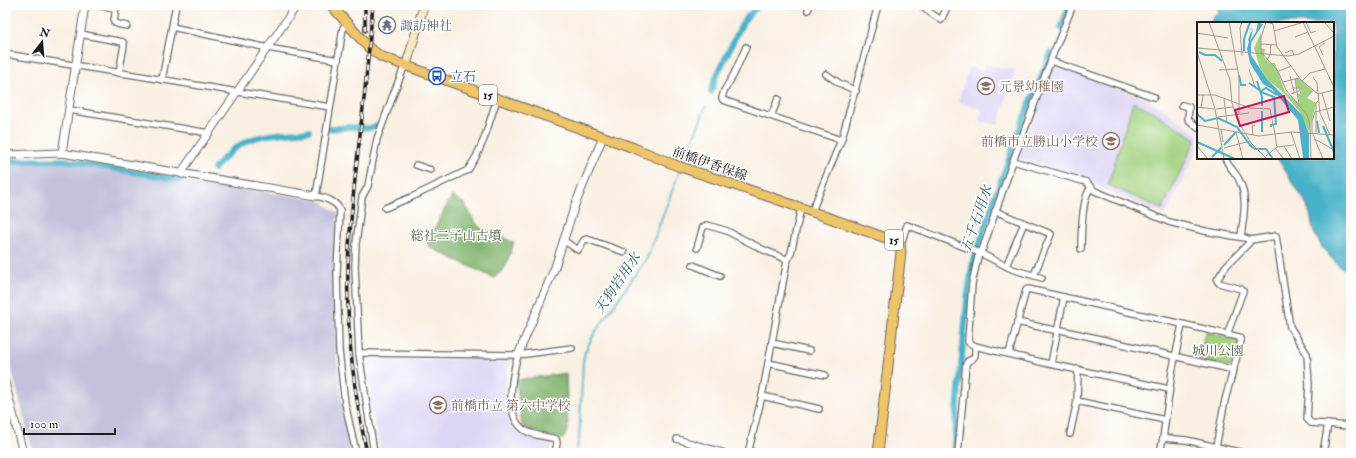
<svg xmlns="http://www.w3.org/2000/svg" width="1356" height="458" font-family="'IM FELL Double Pica','Noto Serif JP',serif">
	<rect width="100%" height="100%" fill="#fff"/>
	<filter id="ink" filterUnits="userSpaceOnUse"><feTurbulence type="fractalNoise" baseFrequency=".025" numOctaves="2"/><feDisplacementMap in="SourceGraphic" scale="8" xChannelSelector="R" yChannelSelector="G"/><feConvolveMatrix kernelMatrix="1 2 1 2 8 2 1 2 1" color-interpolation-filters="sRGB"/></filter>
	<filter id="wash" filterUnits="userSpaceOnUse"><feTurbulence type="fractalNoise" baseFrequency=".012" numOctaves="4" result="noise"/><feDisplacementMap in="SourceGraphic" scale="16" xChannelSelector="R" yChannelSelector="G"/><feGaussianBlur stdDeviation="0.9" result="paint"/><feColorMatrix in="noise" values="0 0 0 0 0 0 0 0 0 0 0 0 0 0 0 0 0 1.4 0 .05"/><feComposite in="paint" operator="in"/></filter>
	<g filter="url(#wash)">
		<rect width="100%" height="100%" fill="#f9f0e3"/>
		<g fill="#ded5f5">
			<path d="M985 64 1001 68 1015 69 998 125 979 121 982 109 958 102 969 67 982 71Z"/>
			<path d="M1053 65 1148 99 1198 134V148L1165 215 1097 186 1087 177 1018 158Z"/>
			<path d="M365 358 413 360 511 358 505 385 506 404 510 425 517 432 552 443 550 453H381L371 406Z"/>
		</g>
		<path fill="#c3c1db" d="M62 161 201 184 204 182 317 200 325 203 327 206 338 213 335 249V288L337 359 344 417 353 453H33L5 343V162Z"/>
		<g fill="#a2d17f" stroke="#5f764e">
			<path d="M1133 102 1154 112 1196 139 1162 209 1108 185Z"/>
			<path d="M1205 332 1236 339 1238 342 1233 365 1229 367 1199 360Z"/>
		</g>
		<g fill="#81b36e" stroke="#4e6845">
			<path d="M452 196 465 204 475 222 483 230 494 232 514 243 505 268 494 278 431 248 427 242Z"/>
			<path d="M566 373 568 430 563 439 531 431 522 425 516 380Z"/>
		</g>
		<path fill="#4ab2c9" stroke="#336772" d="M1216 5H1350L1351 6V281L1345 269 1339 266 1323 249 1314 233 1310 214 1306 203 1277 158H1333V23H1212V17L1219 12Z"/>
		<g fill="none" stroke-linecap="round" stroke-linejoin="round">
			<g stroke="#4ab2c9" stroke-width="2">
				<path d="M683 164 706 106"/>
				<path d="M576 453 579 439 583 362 585 352 594 334 647 258 680 170"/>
			</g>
			<g stroke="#4ab2c9" stroke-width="6">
				<path d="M1061 28 1069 5"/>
				<path d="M711 92 715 79 740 28 745 19 759 5"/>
				<path d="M329 129 349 127 370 128 376 126"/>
				<path d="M5 161 64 160 181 180"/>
				<path d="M214 169C245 131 264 136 309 131"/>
				<path d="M955 453 956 423 967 300 972 266 996 194 1024 118 1051 53"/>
			</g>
		</g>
	</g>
	<g filter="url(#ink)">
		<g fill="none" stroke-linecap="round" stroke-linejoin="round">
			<g stroke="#696662" stroke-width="8">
				<g id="minor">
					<path d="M95 5 115 8"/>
					<path d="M116 5 114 22 117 24 127 26"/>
					<path d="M919 5 941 20 948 5"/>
					<path d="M1073 5 1051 59V61L1047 70 1013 161 983 248 978 257 972 284 968 342 975 346 1045 363 1169 389"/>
					<path d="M808 10 810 5"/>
					<path d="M348 24 343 28 316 196C326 198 336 201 340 210L337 273 339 351 345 403 356 453"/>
					<path d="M172 27 268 48 338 60"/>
					<path d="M80 34 123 42 124 45 119 73"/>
					<path d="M746 47 734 74 724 91 722 98 723 100 841 140"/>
					<path d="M5 54 330 107"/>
					<path d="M1051 61 1154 97"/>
					<path d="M826 74 839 83 856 91"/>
					<path d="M162 80 176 5"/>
					<path d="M1182 105 1189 107 1188 119 1198 128"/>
					<path d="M69 110 209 133"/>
					<path d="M771 116 778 99"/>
					<path d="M1225 158C1228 167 1237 173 1240 182 1248 199 1243 219 1241 237"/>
					<path d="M1013 161 1086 182 1095 191 1169 222 1205 231 1245 238 1250 240 1276 236 1290 327 1307 354 1309 385 1307 419 1311 423 1350 426"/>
					<path d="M416 165 431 170"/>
					<path d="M385 208 414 196 468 170 476 157 484 139 497 99"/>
					<path d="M812 211 842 138 878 5"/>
					<path d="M995 211 1051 234 1034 275"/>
					<path d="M563 240 578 250 584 240 587 239 624 252"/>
					<path d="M900 243 902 241 907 225 980 253 1012 269 1042 278"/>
					<path d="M697 248 703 227 707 225 727 231 764 250 788 260"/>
					<path d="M1081 249C1081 236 1082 196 1091 188"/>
					<path d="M693 265 720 276"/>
					<path d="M1006 266 1024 223"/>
					<path d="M1017 322 1054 330H1061L1234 370"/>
					<path d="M1227 335 1243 291 1241 289 1219 283 1217 280 1226 266 1249 243 1250 240"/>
					<path d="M772 343 809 351"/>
					<path d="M359 353 518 355 572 348"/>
					<path d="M1009 354 1026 290 1028 289 1239 337 1241 341 1225 400 1216 447"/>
					<path d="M518 355C512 375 503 418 526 431 535 436 546 436 556 439L557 443 555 453"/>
					<path d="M768 363 825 375"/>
					<path d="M1051 364 1064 297"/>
					<path d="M1078 369 1077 401 1165 420"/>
					<path d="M762 396 819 409"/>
					<path d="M1070 434 1077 401"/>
					<path d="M1163 438 1186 440 1243 453"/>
					<path d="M677 439 725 453"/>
					<path d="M374 453 359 353 355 267 356 244 362 197 368 186 377 139 395 90 403 70 406 66"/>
					<path d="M748 453 762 396 787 261 791 253 801 208"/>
					<path d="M958 453 966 364 968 361C977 358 975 354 975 346"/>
					<path d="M1120 453V452"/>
					<path d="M1160 453 1163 438 1172 372 1182 325"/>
					<path d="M1323 453 1328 424"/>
				</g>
			</g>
			<g stroke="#696662" stroke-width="9">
				<g id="tertiary">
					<path d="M62 153 85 5"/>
					<path d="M5 155 62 153 316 196"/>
					<path d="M182 174 185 167 297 5"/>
					<path d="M518 355 555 267 575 205 603 137"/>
					<path d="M5 382 23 453"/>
				</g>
			</g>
			<g stroke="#696662" stroke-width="10">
				<path id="secondary" d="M406 66 424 5"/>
			</g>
			<g stroke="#696662" stroke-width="11">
				<path id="primary" d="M331 5 369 48 382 57 634 148 678 166 776 199 900 243 901 252 878 453"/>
			</g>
			<use href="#minor" stroke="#fff" stroke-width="5.5"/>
			<use href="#tertiary" stroke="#fff" stroke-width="7"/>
			<use href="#secondary" stroke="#f8e8c3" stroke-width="8"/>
			<use href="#primary" stroke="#eec569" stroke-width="9"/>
			<g stroke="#1c1c1c" stroke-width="3.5">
				<g id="rail">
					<path d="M365 31V5"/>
					<path d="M367 453C354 393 346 332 348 270 349 222 356 173 361 125 366 85 369 45 373 5"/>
				</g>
			</g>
			<use href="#rail" stroke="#fff" stroke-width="2" stroke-dasharray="6" stroke-linecap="butt"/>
		</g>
	</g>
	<defs>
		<g id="temple-ring" transform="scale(0.9)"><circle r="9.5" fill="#fff" stroke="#6b7280" stroke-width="1.5"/><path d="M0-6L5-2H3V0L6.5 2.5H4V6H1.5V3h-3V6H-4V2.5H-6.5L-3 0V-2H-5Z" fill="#6b7280"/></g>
		<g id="bus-ring" transform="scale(0.9)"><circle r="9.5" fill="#fff" stroke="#1a4fb4" stroke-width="1.5"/><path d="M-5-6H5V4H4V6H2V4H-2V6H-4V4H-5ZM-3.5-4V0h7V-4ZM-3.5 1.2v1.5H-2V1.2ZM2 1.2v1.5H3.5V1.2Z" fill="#1a4fb4"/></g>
		<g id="school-ring" transform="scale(0.9)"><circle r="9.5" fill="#fff" stroke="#8d6e63" stroke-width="1.5"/><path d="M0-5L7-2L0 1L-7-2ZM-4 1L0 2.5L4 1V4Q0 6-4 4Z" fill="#8d6e63"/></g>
	</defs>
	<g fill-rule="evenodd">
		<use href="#temple-ring" x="387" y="25"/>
		<use href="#bus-ring" x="437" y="76"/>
		<use href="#school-ring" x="986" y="86"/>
		<use href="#school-ring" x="1111" y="141"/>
		<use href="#school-ring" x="438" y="405"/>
	</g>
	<g text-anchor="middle" stroke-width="3" stroke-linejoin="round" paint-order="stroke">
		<g fill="#fff" stroke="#606060" stroke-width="1">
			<rect x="479" y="85" width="18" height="20" rx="3"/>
			<rect x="885" y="230" width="18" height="20" rx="3"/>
		</g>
		<g font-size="12" font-weight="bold" fill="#1c1c1c">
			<text x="488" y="99">15</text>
			<text x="894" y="244">15</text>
		</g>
		<g font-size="13" fill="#5b616d" stroke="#fff" text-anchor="start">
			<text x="400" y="30">諏訪神社</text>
		</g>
		<g font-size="13" fill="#164399" stroke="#fff" text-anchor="start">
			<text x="450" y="81">立石</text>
		</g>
		<g font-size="13" fill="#785e54" stroke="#fff" text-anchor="start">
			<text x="999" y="91">元景幼稚園</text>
			<text x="1098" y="146" text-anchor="end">前橋市立勝山小学校</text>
			<text x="451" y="410">前橋市立 第六中学校</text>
		</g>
		<g font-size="13" fill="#1c1c1c" stroke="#fff">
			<text transform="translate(710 163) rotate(19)" y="5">前橋伊香保線</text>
		</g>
		<g font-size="13" fill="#4b5b3f" stroke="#fff">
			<text x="456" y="240">総社二子山古墳</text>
			<text x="1218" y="355">城川公園</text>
		</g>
		<g font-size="14" font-style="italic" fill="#31606a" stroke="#fff">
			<text transform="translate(976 219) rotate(-71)" y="5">五千石用水</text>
			<text transform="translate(617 283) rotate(-56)" y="5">天狗岩用水</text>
		</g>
	</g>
	<g transform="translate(1197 22)">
		<rect width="137" height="137" fill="#f9f0e3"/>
		<path d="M64 11V26L68 27 67 35 73 41H78L88 70 103 82 100 71 103 72V66L100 65 98 57 102 56 116 69 110 76 119 81 112 110 103 90 87 71 70 57 63 46 57 26Z" fill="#a2d17f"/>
		<path d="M61 0 66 2 54 21V33L70 57 105 93 112 112V137L106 136 101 98 75 67 66 62 53 41 50 27 52 19 51 18 54 10 56 9 50 5 56 8 53 19 59 10Z" fill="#4ab2c9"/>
		<path fill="none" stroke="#4ab2c9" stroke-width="2" d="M47 29V17L53 0M2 30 8 33H18L25 39M42 53 44 63H49M60 59 65 75V84M52 61 64 69 69 66 80 73M64 70 77 75 79 102 74 103V105M65 89V110M0 92 8 99 21 96 40 105 53 123 58 127H69L76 137M120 99 122 111M126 104 137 130M0 120 38 137M27 123 39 110M15 135 24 126"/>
		<path fill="none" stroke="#a19b93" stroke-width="1" d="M12 0 33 58 35 81M32 0 42 55V93M69 0 64 16V30L81 49 89 68 110 93 113 103 114 137M69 0 76 2 80 25 104 58 121 72 123 91 133 113M106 0 137 65M109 0 114 11 119 9M127 0 137 11M77 9 107 0M0 11 31 16M98 15 111 10M64 22 79 23M0 26 23 28M23 28 91 34 102 32 137 14M0 30 18 87 27 137M88 31 95 28 97 33M126 33 122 25 128 21M45 34 43 6 45 0M70 38 73 33 74 22M52 47 58 65M22 48 40 47M82 49 94 44M93 54 97 70M116 55 120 61 121 72 137 68M98 57 102 82M105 59 113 51 128 47M86 60 102 56M125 71 133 99M94 72 102 69 103 66H95M0 73H18L53 86 73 87 78 112M27 77 30 101M35 81 40 97 54 121 70 137M0 85 17 87M4 86 6 73M19 87 36 85M21 95 52 91M0 103 62 114 95 110 137 113M24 107 26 120M39 110 46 137M94 110 103 137M119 111V81L121 79M78 112 80 125M56 113 55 104 58 103M118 117 137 128M0 124 11 137M87 124 95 137M27 126 53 119M78 126 87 137M69 134 80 125 97 123M126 137 115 110V99L118 90 137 85"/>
		<path fill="#c2185b" fill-opacity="0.15" stroke="#c2185b" stroke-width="2" d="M87 74 92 90 43 104 38 88Z"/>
		<rect width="137" height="137" fill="none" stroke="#1c1c1c" stroke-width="2"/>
	</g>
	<rect width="1356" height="458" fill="none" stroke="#fff" stroke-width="20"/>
	<g transform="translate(42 42) rotate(16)" stroke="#ffffff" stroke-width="3" paint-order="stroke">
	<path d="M0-3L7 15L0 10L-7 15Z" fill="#1c1c1c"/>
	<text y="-6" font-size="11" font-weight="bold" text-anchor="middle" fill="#1c1c1c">N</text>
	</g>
	<path d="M24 428v6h91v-6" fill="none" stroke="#1c1c1c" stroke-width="2"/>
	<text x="30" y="428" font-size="12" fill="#1c1c1c" stroke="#ffffff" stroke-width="3" paint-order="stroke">100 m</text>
</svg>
